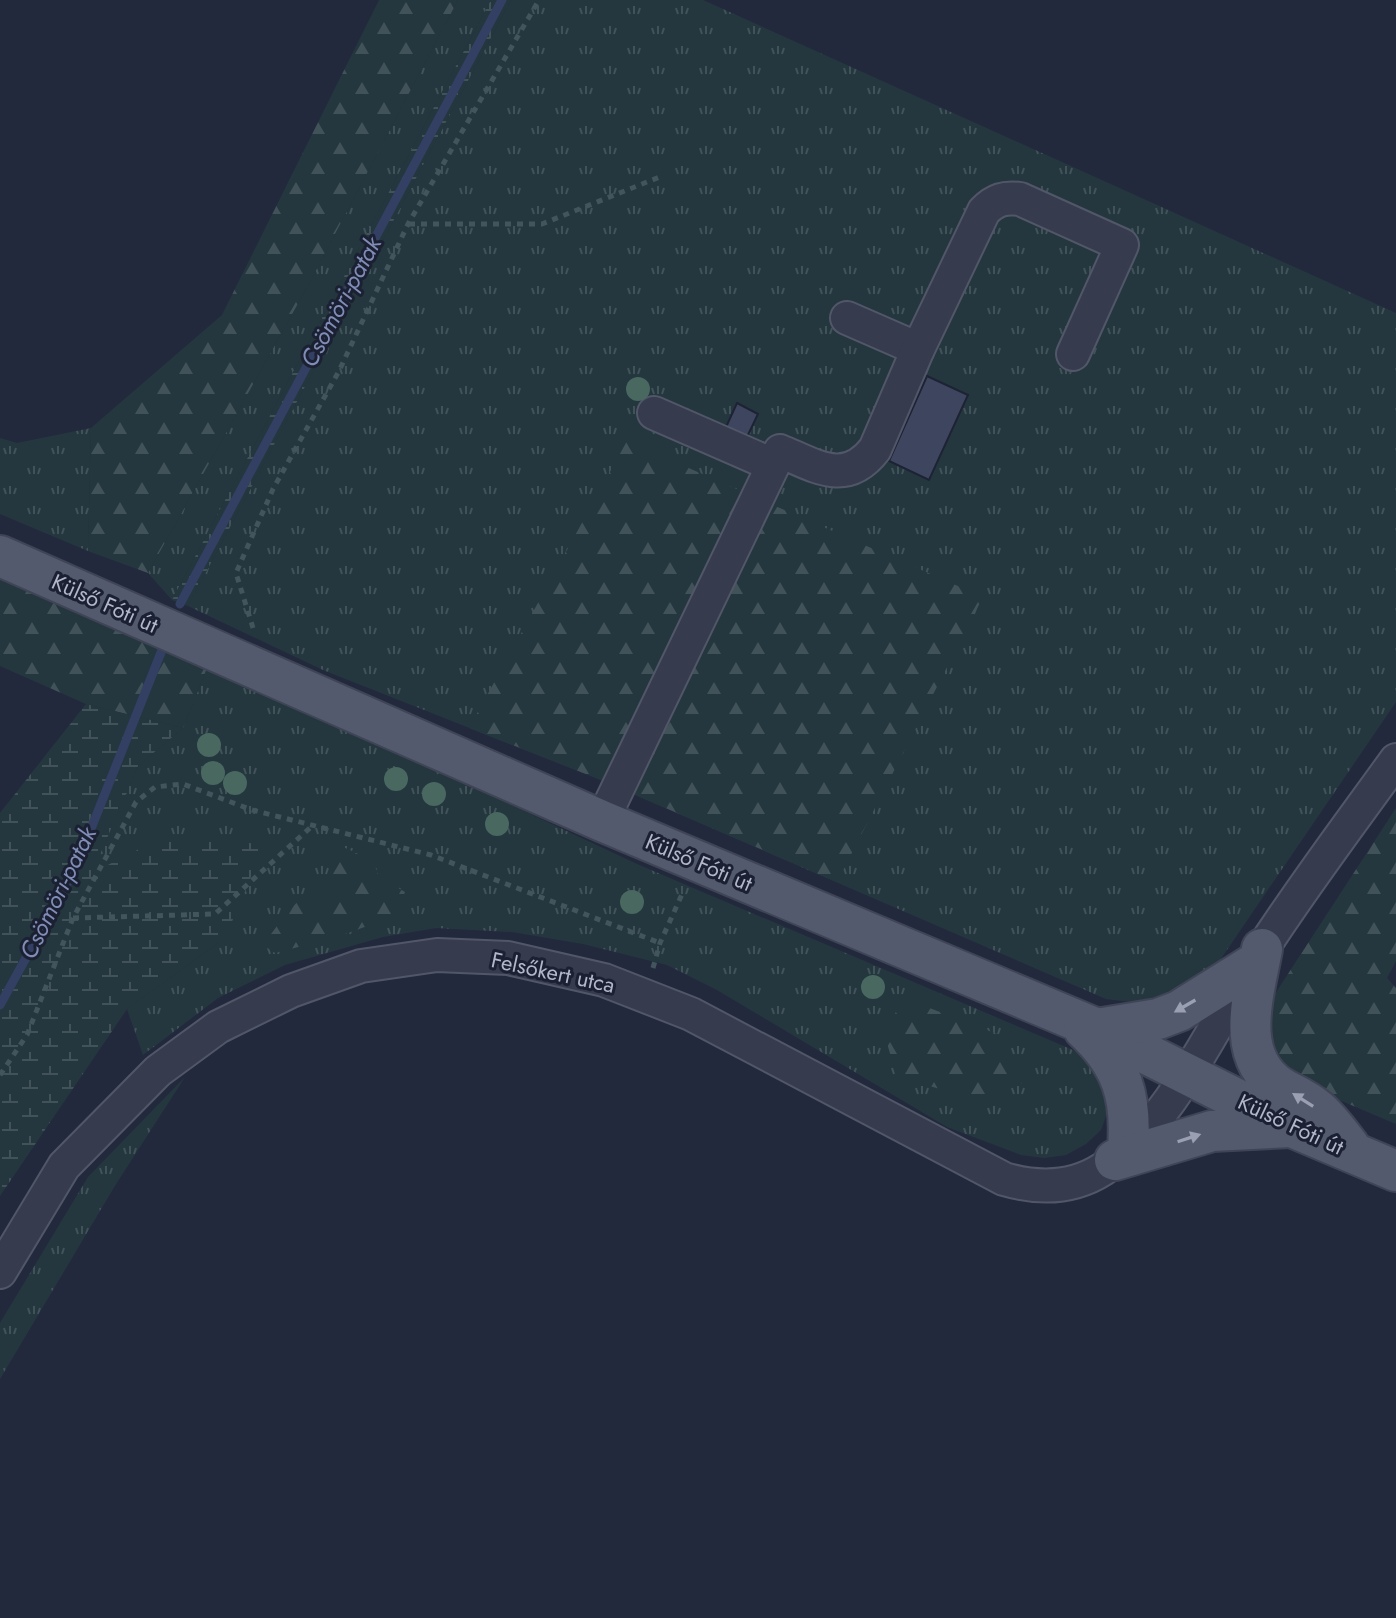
<svg xmlns="http://www.w3.org/2000/svg" width="1396" height="1618" font-family="Jost,sans-serif">
	<defs>
		<pattern id="grass-tufts" width="24" height="20" patternUnits="userSpaceOnUse" patternTransform="scale(2)"><rect width="24" height="20" fill="#24373e"/><path d="M3 7l-1-3M5 7V3M7 7l1-3M15 17l-1-3M17 17v-4M19 17l1-3" fill="none" stroke="#415259"/></pattern>
		<pattern id="forest-firs" width="22" height="20" patternUnits="userSpaceOnUse" patternTransform="scale(2)"><rect width="22" height="20" fill="#24373e"/><path d="M5 1l3.5 6h-7zM16 11l3.5 6h-7z" fill="#415259"/></pattern>
		<pattern id="wetland-marsh" width="20" height="14" patternUnits="userSpaceOnUse" patternTransform="scale(2)"><rect width="20" height="14" fill="#24373e"/><path d="M1 5h8M5 5V1M11 12h8M15 12V8" fill="none" stroke="#415259"/></pattern>
	</defs>
	<rect width="100%" height="100%" fill="#22293d"/>
	<g fill="url(#grass-tufts)">
		<path d="M458 0H491L172 600 148 573 305 291Z"/>
		<path d="M511 0H703L1396 313V702L1216 966 1184 991 1148 1004 1106 999 596 778 323 670 188 606Z"/>
		<path d="M91 428 88 551 0 514V438L17 443Z"/>
		<path d="M209 663 637 864 1073 1050 1084 1056 1101 1073 1109 1108 1101 1130 1086 1144 1066 1155 1044 1158 1021 1155 947 1127 717 990 667 965 583 944 512 932 436 928 383 937 285 965 218 998 143 1055 127 1009 225 938 91 874 138 766 183 728Z"/>
		<path d="M185 1077 116 1184 0 1379V1323L88 1177Z"/>
	</g>
	<g fill="url(#forest-firs)">
		<path d="M379 0H458L305 291 148 573 88 551 91 428 222 315Z"/>
		<path d="M627 441 983 597 837 882 596 778 469 728Z"/>
		<path d="M0 569 209 663 183 728 86 704 0 666Z"/>
		<path d="M1396 808V961L1387 978 1396 988V1124L1306 1086 1286 1072 1268 1038 1271 1000Z"/>
		<path d="M337 844 373 861 379 877 405 892 395 916 337 937 275 953 263 945 288 911 306 894 325 897 334 887 328 866Z"/>
		<path d="M901 997 997 1034 1022 1083 976 1099 897 1077 886 1040Z"/>
	</g>
	<g fill="url(#wetland-marsh)">
		<path d="M491 0H511L188 606 172 600Z"/>
		<path d="M86 704 183 728 138 766 92 873 163 837 265 844 225 938 127 1009 0 1196V813Z"/>
	</g>
	<g fill="none" stroke-linecap="round" stroke-linejoin="round">
		<g stroke="#333f63" stroke-width="9">
			<path d="M180 604 502 0"/>
			<path d="M0 1005 75 869 164 645"/>
		</g>
	</g>
	<g fill="#3e455e" stroke="#1d2334" stroke-width="2">
		<path d="M927 376 968 395 929 480 889 461Z"/>
		<path d="M737 403 758 414 747 437 726 427Z"/>
	</g>
	<g fill="none" stroke-linecap="round" stroke-linejoin="round">
		<g stroke="#515768" stroke-width="36">
			<g id="minor">
				<path d="M847 318 918 349"/>
				<path d="M654 413 773 465"/>
				<path d="M602 821 780 451C816 466 846 487 875 449L918 349 984 211C995 200 1004 197 1020 199L1122 245 1073 354"/>
				<path d="M0 1272 64 1166 158 1071 218 1027 291 991 361 966 437 955 508 958 604 980 691 1014 1004 1179C1038 1189 1072 1189 1103 1169 1173 1122 1214 1023 1259 954 1302 887 1350 824 1396 760"/>
			</g>
		</g>
		<g stroke="#3f4556" stroke-width="44">
			<g id="major">
				<path d="M0 556 602 821 1097 1029 1292 1127 1396 1171"/>
				<path d="M1262 949C1254 994 1233 1056 1280 1087 1292 1094 1305 1099 1317 1109 1329 1119 1339 1133 1349 1146"/>
				<path d="M1084 1029C1122 1064 1132 1097 1128 1148"/>
				<path d="M1097 1029 1158 1019 1179 1011 1251 966"/>
				<path d="M1115 1160 1212 1131 1290 1127"/>
			</g>
		</g>
		<g stroke="#42545c" stroke-width="5" stroke-dasharray="6 6" stroke-linecap="butt">
			<path d="M409 224H542L662 176"/>
			<path d="M253 628 236 573 273 489 339 371 408 224 539 0"/>
			<path d="M73 918 215 914 312 826"/>
			<path d="M653 968 660 943 683 892"/>
			<path d="M0 1075 27 1035 73 918 136 802 155 787 183 784 252 810 431 855 660 943"/>
		</g>
		<use href="#minor" stroke="#363c4d" stroke-width="32"/>
		<use href="#major" stroke="#545a6e" stroke-width="40"/>
	</g>
	<g fill="#486860">
		<circle cx="638" cy="389" r="12"/>
		<circle cx="209" cy="745" r="12"/>
		<circle cx="213" cy="773" r="12"/>
		<circle cx="396" cy="779" r="12"/>
		<circle cx="235" cy="783" r="12"/>
		<circle cx="434" cy="794" r="12"/>
		<circle cx="497" cy="824" r="12"/>
		<circle cx="632" cy="902" r="12"/>
		<circle cx="873" cy="987" r="12"/>
	</g>
	<defs><path id="oneway-solid" d="M-6-.8H1V-3.2L6.5 0L1 3.2V.8H-6Z" transform="scale(2)"/></defs>
	<g fill="#9aa0b2">
		<use href="#oneway-solid" transform="translate(1185 1006) rotate(150)"/>
		<use href="#oneway-solid" transform="translate(1303 1100) rotate(-148)"/>
		<use href="#oneway-solid" transform="translate(1189 1138) rotate(-18)"/>
	</g>
	<g text-anchor="middle" stroke-width="6" stroke-linejoin="round" paint-order="stroke">
		<g font-size="22" fill="#b2b7c9" stroke="#1b2132">
			<text transform="translate(105 603) rotate(24)" y="8">Külső Fóti út</text>
			<text transform="translate(699 862) rotate(23)" y="8">Külső Fóti út</text>
			<text transform="translate(553 972) rotate(12)" y="8">Felsőkert utca</text>
			<text transform="translate(1291 1124) rotate(25)" y="8">Külső Fóti út</text>
		</g>
		<g font-size="24" font-style="italic" fill="#808db6" stroke="#1b2132">
			<text transform="translate(341 302) rotate(-62)" y="8">Csömöri-patak</text>
			<text transform="translate(58 893) rotate(-64)" y="8">Csömöri-patak</text>
		</g>
	</g>
</svg>
